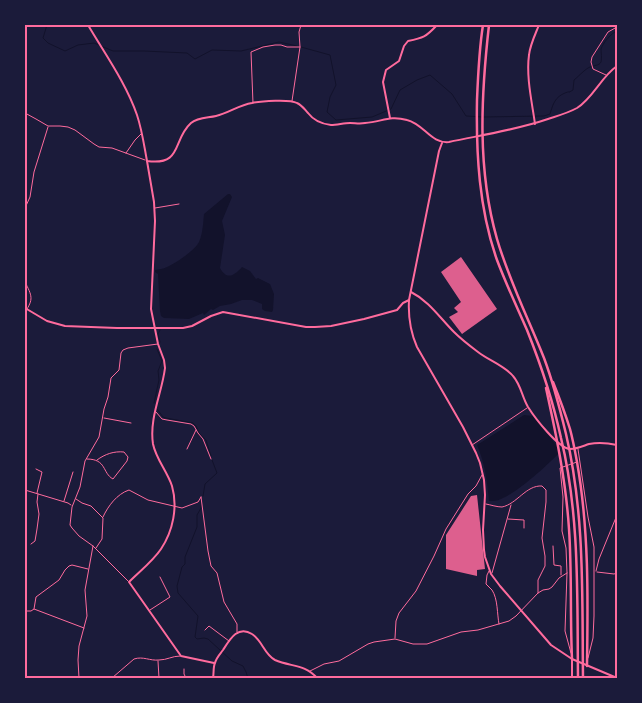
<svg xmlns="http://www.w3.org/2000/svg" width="642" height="703" font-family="Helvetica,sans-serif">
	<rect width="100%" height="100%" fill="#1b1b3a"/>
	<g fill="#12122b">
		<path d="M228 194H230L232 197 222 221 225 235 220 268C227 281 235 275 242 267L250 271 256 279 258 278 270 284 274 294 273 310 272 312 265 311 262 309V304L252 300H242L231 304 220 306 213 310 211 309 204 315 203 313 189 319 164 318 161 316 160 311 158 274 155 272V270C159 269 163 269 167 267 176 263 194 251 199 242 203 233 203 223 204 214Z"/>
		<path d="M524 415 533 416 561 451C549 464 517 493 501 499 497 501 493 501 489 501 487 480 485 464 477 445Z"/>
	</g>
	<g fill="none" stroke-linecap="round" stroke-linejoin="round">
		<g stroke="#12122b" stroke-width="1">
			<path d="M47 25 43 38 48 43 65 51 78 45 94 43 113 51H144L187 53 195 59 212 50 241 51 279 42 297 46"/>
			<path d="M301 47 330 55 336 85 330 97 327 112 336 120 372 117 391 109 400 90 417 80 430 75 452 94 466 116 483 117 544 116 550 114C553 104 555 97 565 93 573 90 566 94 573 90L574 80C579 76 585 69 590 67 594 65 599 66 601 62 602 58 601 53 601 49 603 43 611 33 617 31"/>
			<path d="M160 342 158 334 160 330"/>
			<path d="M154 403 159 380 158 371 162 361 157 349"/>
			<path d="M157 409 163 417 166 418 193 423 196 426 199 433 206 440 211 456"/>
			<path d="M203 496 205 484 217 473 212 460"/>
			<path d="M201 500V508L197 515V527L185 557V564L182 567 177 586 178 593 198 616 195 637 197 639 204 638 208 639 232 661 243 666 246 672 248 678"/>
		</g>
	</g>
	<g fill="#dd5f8e">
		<path d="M461 257 497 309 462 334 449 317 458 312 454 308 461 302 441 272Z"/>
		<path d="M477 495 485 569 477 570V576L446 569V535L471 496Z"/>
	</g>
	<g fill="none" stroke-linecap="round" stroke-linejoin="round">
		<g stroke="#ff6b9d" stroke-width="1">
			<path d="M606 75 593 69 591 62 592 57 608 32 617 27"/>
			<path d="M292 101 300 47 299 32 301 25"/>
			<path d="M253 103 251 52 263 47 275 45H281L287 47H300"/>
			<path d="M25 113 36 119 48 126H60L68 127 75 130 94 144 99 147 112 148 145 160"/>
			<path d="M126 153 135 140 141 134"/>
			<path d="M25 208 30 197 34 172 48 127"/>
			<path d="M155 208 179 204"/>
			<path d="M25 282C32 296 34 299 25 312"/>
			<path d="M156 412 162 419 167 420 191 424 194 426 198 433 203 439 211 459"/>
			<path d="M104 418 131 423"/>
			<path d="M472 445 527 408"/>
			<path d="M187 449 196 430"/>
			<path d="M578 449 588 517 594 547V616L593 638 588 658"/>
			<path d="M87 459C107 459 102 473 113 479L127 461 128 457 124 452C114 451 105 454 97 460"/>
			<path d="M36 469 42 472 37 493"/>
			<path d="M25 490 68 503 71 505"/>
			<path d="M201 497 208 551 211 566 217 573 224 602 237 624V632"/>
			<path d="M76 499 82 503 91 506 103 518 102 539 96 548"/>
			<path d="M64 501 73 472"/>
			<path d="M486 504C491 505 497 507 502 507 517 504 526 485 542 486L546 490V502L542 538 545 556V566L538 580V593"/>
			<path d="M103 517C108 506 117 494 129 490L148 500 182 508 198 502 201 497"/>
			<path d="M508 519 524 520V528"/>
			<path d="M31 544 35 541 37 529 39 514 37 502 38 494"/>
			<path d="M553 546 554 565 561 566V575"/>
			<path d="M489 571 487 575 486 584C488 586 490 588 492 590 498 599 497 614 499 624"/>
			<path d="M596 571 599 559 617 515"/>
			<path d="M597 572 614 574 617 573"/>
			<path d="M492 573 511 505"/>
			<path d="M128 581 93 546 79 536 72 528 70 525 72 507 80 487 85 461 99 437 104 409 108 397 111 378 119 370 121 353 123 350 128 348 158 344"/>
			<path d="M34 609 36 597 59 580 65 570 69 566 72 565 88 569"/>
			<path d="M150 610 170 597 160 577"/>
			<path d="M26 611H31L34 609 84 628"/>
			<path d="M205 630 209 626 229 641"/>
			<path d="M395 638 396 621 399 613 416 591 434 556 446 529 468 494 476 486 482 475"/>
			<path d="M571 653 565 631 567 573 566 548 562 531 563 497 560 468 577 462"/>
			<path d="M158 661 159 678"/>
			<path d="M184 669V674L186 678"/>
			<path d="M310 671 324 664 339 661 368 644 374 642 395 639 413 644H427L461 632 478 630 509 621 516 616 538 593 543 590 549 589 552 587 559 578 567 573"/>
			<path d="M79 678 78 660 79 646 87 616 85 590 93 546"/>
			<path d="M112 678 134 659C143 656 150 661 159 660 167 660 172 656 180 656"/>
		</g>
		<g stroke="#ff6b9d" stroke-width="2">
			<path d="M390 118 383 82 386 70 399 61 404 46 408 41C423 38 426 37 437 25"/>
			<path d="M535 124C532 102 526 77 529 55 530 45 535 35 539 25"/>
			<path d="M442 143 439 151 409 300C408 317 410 331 417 347L463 427 476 453 480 463 484 480 485 495 483 530 484 550 485 557 491 574 500 586 551 645 572 659 617 678"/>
			<path d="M147 161 154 202 155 221 151 309 158 344 164 360 165 368C162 393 149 418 153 444 156 459 167 471 172 486 178 507 173 531 161 549 153 561 140 571 129 582L181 656 214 663"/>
			<path d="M411 292C429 301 440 318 454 332 461 339 470 346 478 352 488 360 505 366 513 376 521 385 522 397 528 407 535 418 558 448 570 449 577 449 583 446 589 444 599 442 608 443 617 445"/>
			<path d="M25 308 47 321 65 326 117 328H183L192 326 211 316 223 312 306 327H315L331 326 364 319 397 310 403 303 409 300"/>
			<path d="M572 659V678"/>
			<path d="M213 678C214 673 213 667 215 663 216 658 220 654 223 650 230 639 238 625 252 634 262 640 264 654 275 660 291 667 305 664 317 678"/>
		</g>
		<path stroke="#ff6b9d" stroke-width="2" d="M88 25C105 54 126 83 137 115 142 130 144 145 147 161 183 166 172 140 191 123 198 117 208 118 216 116 229 113 239 105 252 103 261 101 290 99 297 103 302 105 305 110 308 113 314 121 322 124 331 125 337 125 344 123 350 123 355 123 360 124 365 123 382 122 389 115 407 120 424 124 431 144 449 142 482 135 516 130 548 119 557 116 568 113 577 108 593 98 601 77 617 66"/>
		<g stroke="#ff6b9d" stroke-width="2.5">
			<path d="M483 25C479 50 478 75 477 100 476 154 479 209 497 260 506 284 517 307 527 330 541 365 553 401 561 438 580 516 577 598 578 678"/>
			<path d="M489 25C481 96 477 169 497 239 509 280 528 318 544 358 553 382 560 409 566 434 585 515 582 596 583 678"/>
			<path d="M553 382C559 397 565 413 570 429 573 440 575 451 577 462 589 529 588 598 587 666"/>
			<path d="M546 388C556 434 566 481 569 529 572 572 570 616 572 659"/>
		</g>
	</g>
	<rect width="642" height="703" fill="none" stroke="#1b1b3a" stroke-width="52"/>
	<rect x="26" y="26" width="590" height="651" fill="none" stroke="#ff6b9d" stroke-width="2"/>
</svg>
